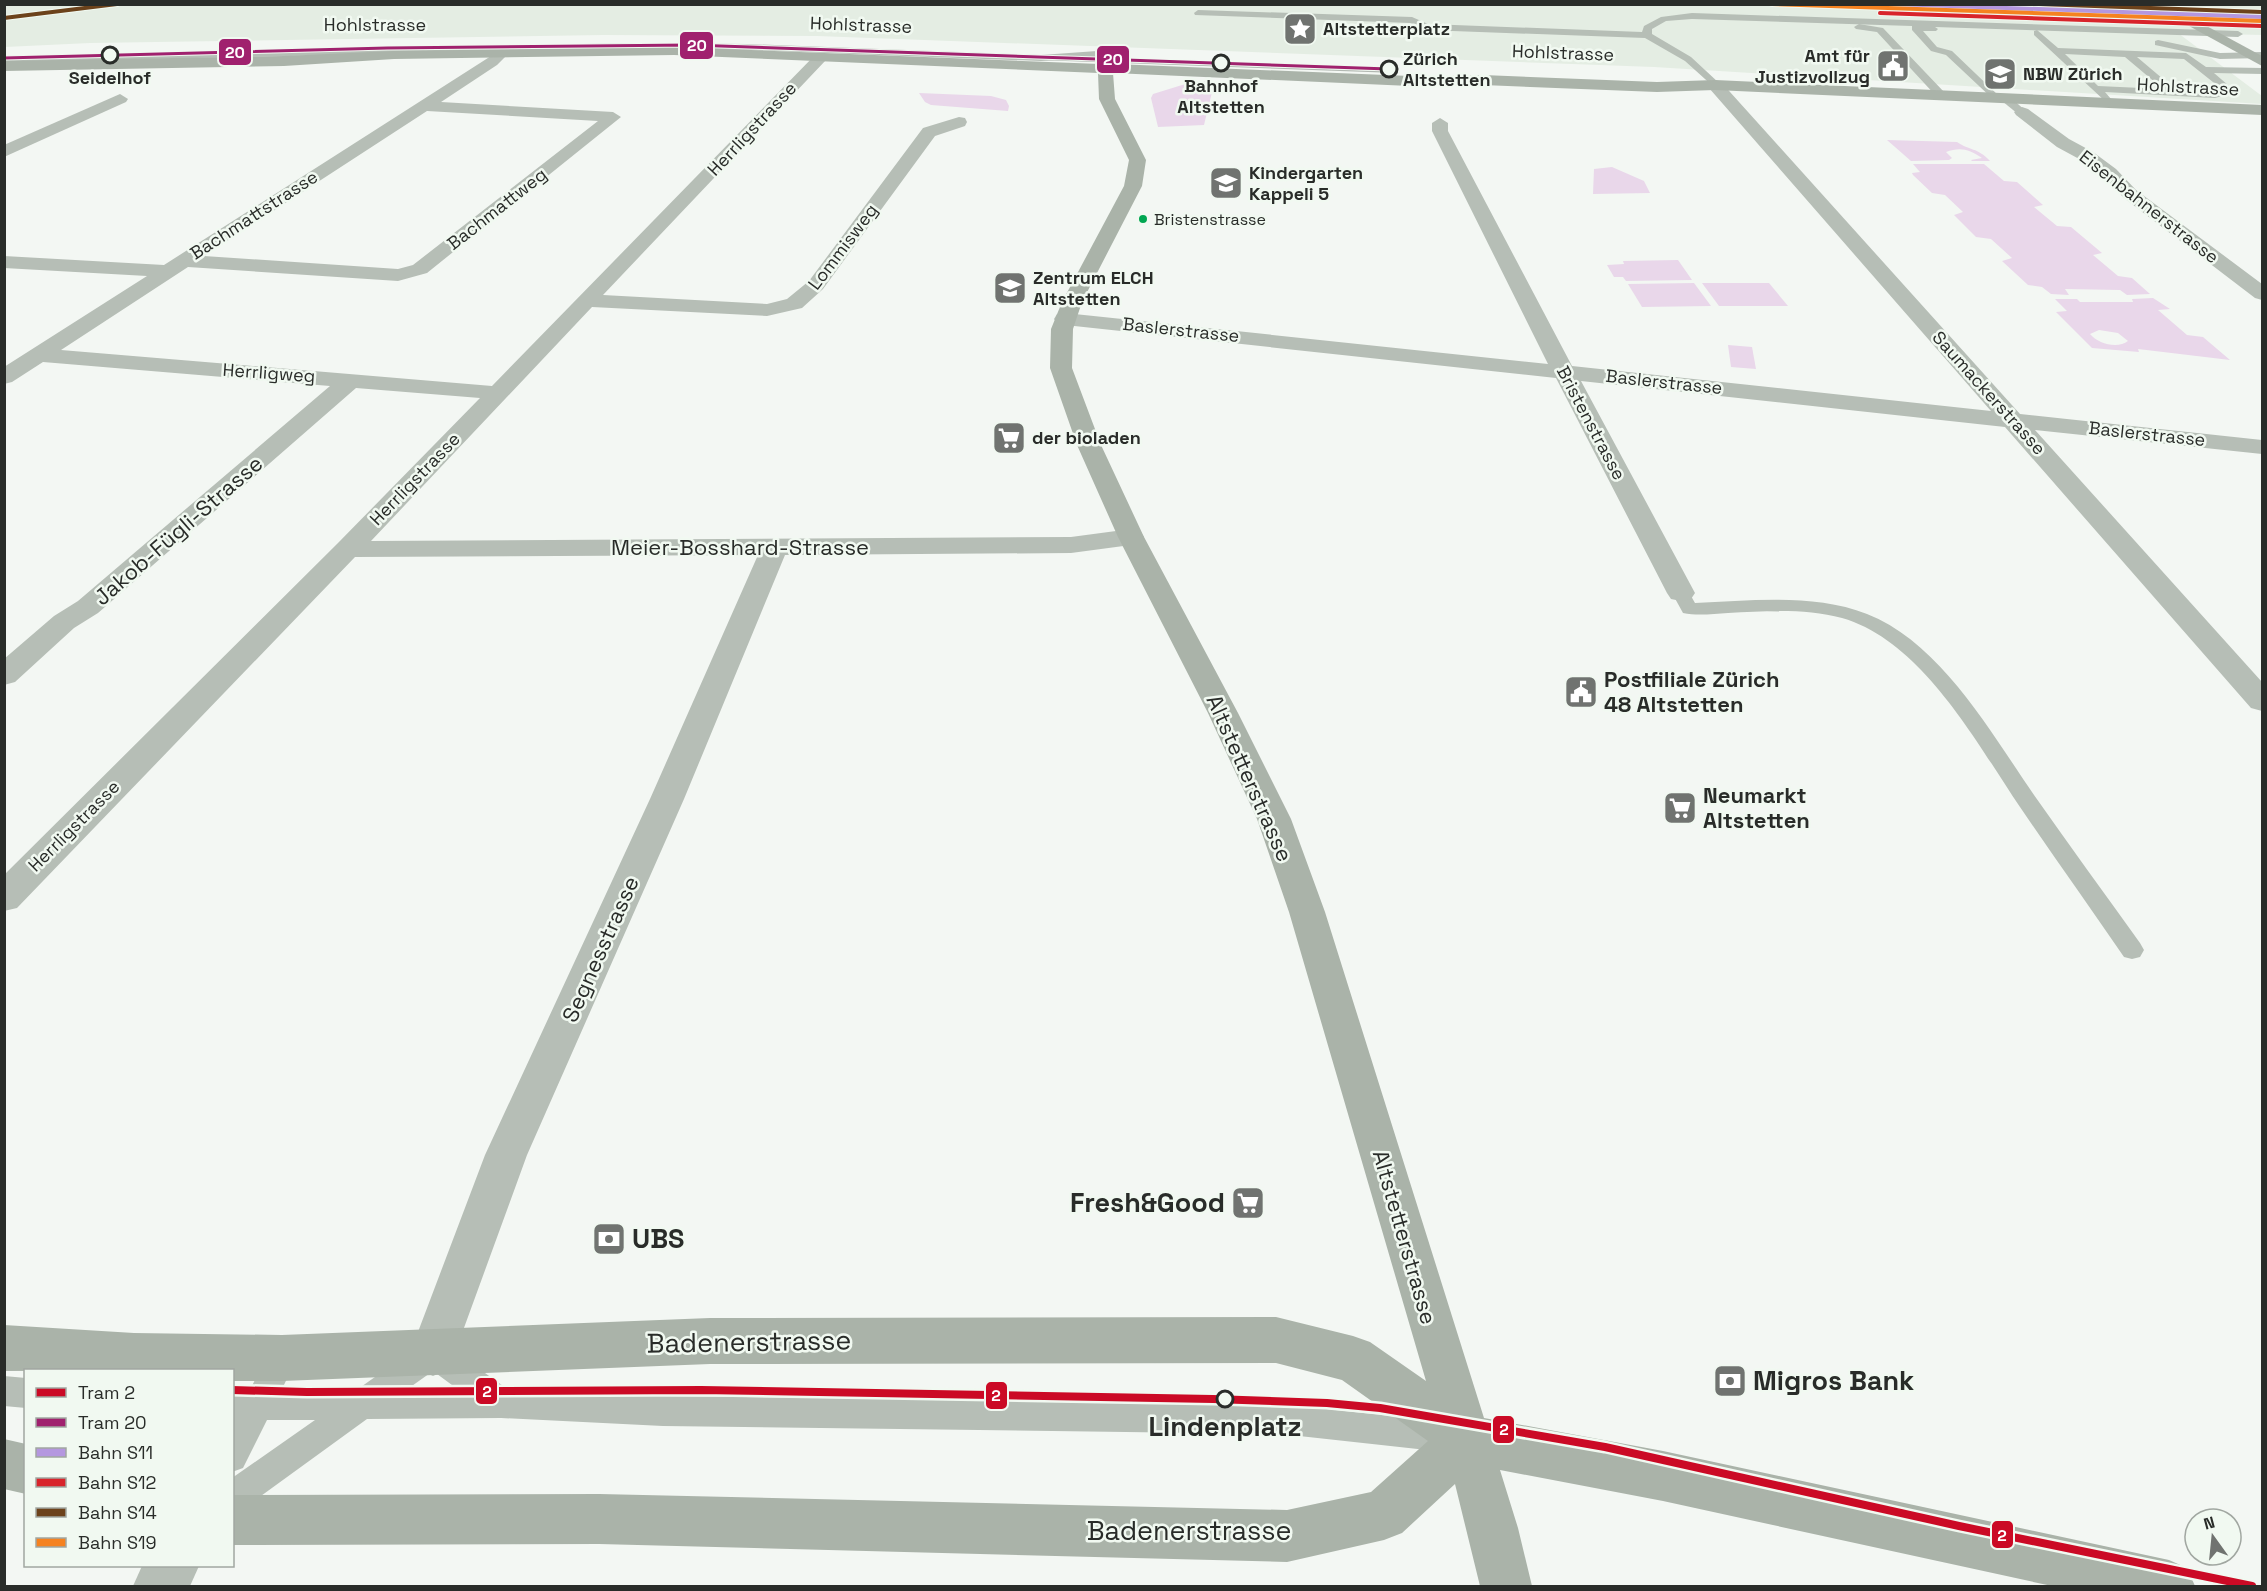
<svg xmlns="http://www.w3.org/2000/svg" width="2267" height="1591" font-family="'Space Grotesk',sans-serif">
	<rect width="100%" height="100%" fill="#f3f7f3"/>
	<path fill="#e4ede3" d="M2262 4V35L2178 33 2262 96V104L1654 67 817 36 603 35 90 43 5 47 4 5Z"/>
	<g fill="#e9d7ea" fill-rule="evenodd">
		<path d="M1195 81 1228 82 1226 88H1213L1204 125 1158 127 1151 98 1153 94Z"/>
		<path d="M919 93 991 96 1006 100 1009 106 1008 111 931 105 925 102Z"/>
		<path d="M1887 140 1957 142C1970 151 1977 147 1990 161H1972L1971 160 1982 158C1969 149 1960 147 1946 152L1952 158 1949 160 1911 161Z"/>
		<path d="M1913 164H1984L2004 181 2017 182 2043 205 2034 207 2057 226 2071 227 2102 253 2093 255 2118 276 2132 278 2150 294 2127 295 2120 290 2065 289 2069 295 2051 294 2042 287 2028 285 2002 261 2012 258 1991 239 1976 237 1954 215 1963 212 1945 195 1932 193 1913 175 1912 173 1920 172Z"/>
		<path d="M1612 167 1644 181 1650 193 1593 194 1594 169Z"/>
		<path d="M1678 260 1692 280 1626 281 1623 277H1614L1607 265 1624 264 1623 261Z"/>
		<path d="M1694 283 1711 306 1642 307 1628 284Z"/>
		<path d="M1702 283H1769L1788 306H1719Z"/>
		<path d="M2153 298 2170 309 2158 310 2187 335 2203 337 2230 360 2138 349 2139 352 2092 348 2056 312 2067 311 2055 299H2077L2080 302H2133L2132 299ZM2099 330 2118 333 2128 341C2118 349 2098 344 2090 334Z"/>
		<path d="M1728 345 1752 347 1756 369 1731 367Z"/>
	</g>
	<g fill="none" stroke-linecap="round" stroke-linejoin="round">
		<g fill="#b6beb6" fill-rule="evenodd">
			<path d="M1198 10 1412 17 1428 24 1642 32 1644 26 1661 17 1692 13 2238 31 2243 34 2238 37 1935 27 1938 29 1936 31H1923L1937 47 1952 51 1999 96V100L1995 101 1946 55 1931 51 1912 30V26L1692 19 1666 21 1652 29V34L1691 57 1719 83 1720 85 1715 88 1685 61 1645 38 1426 30 1410 23 1195 15 1194 13Z"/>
			<path d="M1859 24 1883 28 1945 93V97H1937L1877 32 1856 29 1854 27Z"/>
			<path d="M2037 30 2058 48 2186 53 2206 67 2262 68V74L2214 73 2236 92 2215 98 2105 92 2111 99 2106 102 2034 35V31ZM2065 54 2125 57 2163 89 2098 86ZM2137 57 2184 59 2223 90H2176Z"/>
			<path d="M2158 40 2220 53 2262 52V58L2220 59 2155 45V41Z"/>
			<path d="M633 43 747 44 1041 55 1111 50 1116 53 1111 56 1041 61 747 50 633 49 4 62V56Z"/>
			<path d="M2002 97H2010L2027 112 2018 114 2002 101Z"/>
			<path d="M1681 588 1687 589 1695 603C1751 601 1813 593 1867 614 1941 643 1991 733 2034 795 2069 845 2105 894 2140 943L2144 950 2140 957 2132 959 2124 957C2089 906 2054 857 2020 807 1976 742 1922 641 1842 618 1806 608 1765 611 1728 613 1713 614 1697 616 1683 613L1672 593 1675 589Z"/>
			<path d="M433 1338 443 1343 506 1388 663 1396 1281 1404 1445 1422 1456 1426 1460 1437 1456 1448 1445 1452 1281 1434 663 1426 501 1418 367 1419 243 1509 232 1514V1478L315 1420H267L243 1468 232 1472V1390H250L271 1347 282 1343 293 1347 297 1358 282 1389H358L423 1343ZM433 1371 456 1388H409Z"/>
			<path d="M4 1376 26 1378V1408L4 1406Z"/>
		</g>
		<g fill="#b6beb6" fill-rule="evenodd">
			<path d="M502 49 509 53 497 65 441 102 613 112 621 117 427 273 398 281 188 267 61 350 492 386 816 54 821 53 828 57 826 60 603 295 767 304 787 299 809 281 923 128 959 117 965 118 967 122 965 126 935 136 823 289 802 308 767 316 592 307 371 541 1071 537 1131 529 1140 531 1144 537 1140 543 1131 545 1071 553 785 555 684 799 527 1155 449 1369 433 1376 417 1369 410 1353 485 1155 650 799 758 555 355 557 17 908 4 911V875L338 543 480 398 356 388 98 613 74 628 15 682 4 685V659L54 616 78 601 330 386 43 362 12 382 4 384V367L147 276 4 268V256L164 265ZM427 111 598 121 413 265 398 269 204 256Z"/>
			<path d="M1715 80 1721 82 2020 414 2262 440V454L2035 430 2262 682V711L2251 708 2005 427 1581 381 1695 593 1691 599 1681 601 1671 599 1667 593 1556 378 1065 325 1057 324 1054 319 1057 314 1065 313 1548 364 1432 131V123L1440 118 1448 123V131L1572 366 1991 411 1709 88 1707 85 1709 82Z"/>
			<path d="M120 94 128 99 126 102 4 157V145Z"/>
			<path d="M2022 107 2028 109 2069 139 2093 152 2116 169 2136 190 2262 284V300L2255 298 2124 198 2104 177 2081 160 2057 147 2016 115 2014 112Z"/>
			<path d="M142 1566H199L190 1586H133Z"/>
		</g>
		<g fill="#aab3a9" fill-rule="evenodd">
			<path d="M2149 4H2166L2262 56V66Z"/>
			<path d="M674 47 1100 64 1106 50 1111 49 1118 53 1115 64 1410 76 1483 75 1657 82 1715 80 2262 105V115L1715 90 1657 92 1483 85 1410 86 1113 73 1115 99 1146 160 1142 186 1082 302 1073 329 1072 368 1101 445 1144 537 1238 713 1291 819 1325 912 1484 1418 1663 1451 2169 1560 2187 1568 2195 1586H2052L1663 1501 1500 1470 1518 1528 1532 1586H1480L1455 1484 1402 1533 1384 1540 1287 1562 599 1544 232 1545V1495L599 1494 1287 1510 1371 1492 1428 1441 1342 1380 1276 1363 710 1364 282 1381H232V1370L4 1371V1325L134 1333 282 1335 710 1318 1276 1317 1353 1336 1370 1342 1426 1381 1289 912 1257 819 1208 713 1118 537 1077 445 1050 368 1051 329 1062 302 1124 186 1129 160 1099 99 1098 73 674 55 394 59 284 66 4 71V61L284 56 394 51Z"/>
			<path d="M4 1439 26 1444V1494L4 1489Z"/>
		</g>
		<path stroke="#b3b9b3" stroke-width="1.5" d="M1031 59 1389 72"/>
		<g stroke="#f1f9f1" stroke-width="6">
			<path id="rail-1" d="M1895 4 2262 17"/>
		</g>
		<g stroke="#f1f9f1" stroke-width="6">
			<path id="rail-2" d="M1880 13 2262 26"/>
		</g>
		<g stroke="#f1f9f1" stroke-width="6">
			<g id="rail-3">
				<path d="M2039 4 2262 12"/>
				<path d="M4 18 117 4"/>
			</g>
		</g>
		<g stroke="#f1f9f1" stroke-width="6">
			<path id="rail-4" d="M1772 4 2262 21"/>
		</g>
		<use href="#rail-1" stroke="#b497df" stroke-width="4"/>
		<use href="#rail-2" stroke="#d8242b" stroke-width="4"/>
		<use href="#rail-3" stroke="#6c421b" stroke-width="4"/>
		<use href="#rail-4" stroke="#f58220" stroke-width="4"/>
		<g stroke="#f1f9f1" stroke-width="13">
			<path id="tram-1" d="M232 1390 307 1392 701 1390 1213 1399 1327 1403 1380 1408 1605 1447 1959 1526 2252 1586"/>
		</g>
		<g stroke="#f1f9f1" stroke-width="5">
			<path id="tram-2" d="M4 58 387 48 691 45 1389 69"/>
		</g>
		<use href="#tram-1" stroke="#cb0a25" stroke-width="8"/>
		<use href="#tram-2" stroke="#a0216e" stroke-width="3"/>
	</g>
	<defs>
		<g id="sight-square" transform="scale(1.725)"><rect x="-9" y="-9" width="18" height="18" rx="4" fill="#707370" stroke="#f1f9f1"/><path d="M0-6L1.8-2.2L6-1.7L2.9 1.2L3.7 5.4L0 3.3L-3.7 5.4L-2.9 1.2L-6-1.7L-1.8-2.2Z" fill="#fff"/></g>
		<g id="civic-square" transform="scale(1.725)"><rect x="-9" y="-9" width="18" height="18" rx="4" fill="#707370" stroke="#f1f9f1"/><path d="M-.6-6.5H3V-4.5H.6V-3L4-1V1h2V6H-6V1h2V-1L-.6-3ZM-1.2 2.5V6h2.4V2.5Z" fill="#fff"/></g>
		<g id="university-square" transform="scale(1.725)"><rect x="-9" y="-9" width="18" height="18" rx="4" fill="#707370" stroke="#f1f9f1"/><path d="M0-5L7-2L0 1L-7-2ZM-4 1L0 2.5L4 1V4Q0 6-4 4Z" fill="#fff"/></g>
		<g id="school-square" transform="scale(1.725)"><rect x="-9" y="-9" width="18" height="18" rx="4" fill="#707370" stroke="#f1f9f1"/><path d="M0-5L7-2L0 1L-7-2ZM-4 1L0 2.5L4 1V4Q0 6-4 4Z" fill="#fff"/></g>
		<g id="supermarket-square" transform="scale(1.725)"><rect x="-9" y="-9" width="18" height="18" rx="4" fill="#707370" stroke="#f1f9f1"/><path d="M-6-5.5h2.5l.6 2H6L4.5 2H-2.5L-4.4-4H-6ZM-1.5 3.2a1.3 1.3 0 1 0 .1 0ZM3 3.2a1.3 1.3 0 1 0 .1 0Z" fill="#fff"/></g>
		<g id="bank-square" transform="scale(1.725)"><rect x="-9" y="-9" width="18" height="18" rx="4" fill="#707370" stroke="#f1f9f1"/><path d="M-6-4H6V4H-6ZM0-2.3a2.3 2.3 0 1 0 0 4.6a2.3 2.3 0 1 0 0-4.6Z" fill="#fff"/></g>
	</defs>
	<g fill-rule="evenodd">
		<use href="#sight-square" x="1300" y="29"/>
		<use href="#civic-square" x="1893" y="66"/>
		<use href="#university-square" x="2000" y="74"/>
		<use href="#school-square" x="1226" y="183"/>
		<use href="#school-square" x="1010" y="288"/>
		<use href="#supermarket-square" x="1009" y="438"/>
		<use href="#civic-square" x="1581" y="692"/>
		<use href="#supermarket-square" x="1680" y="808"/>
		<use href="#supermarket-square" x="1248" y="1203"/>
		<use href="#bank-square" x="609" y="1239"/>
		<use href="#bank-square" x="1730" y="1381"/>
	</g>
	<g fill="#f1f9f1" stroke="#292c29" stroke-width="3">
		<circle cx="110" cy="55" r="8"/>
		<circle cx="1221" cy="63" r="8"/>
		<circle cx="1389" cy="69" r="8"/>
		<circle cx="1225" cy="1399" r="8"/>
	</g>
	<circle fill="#00a651" stroke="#f1f9f1" stroke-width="2" cx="1143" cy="219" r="5"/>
	<g text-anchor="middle" stroke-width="5" stroke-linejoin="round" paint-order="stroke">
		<g font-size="16" fill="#292c29" stroke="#f1f9f1" text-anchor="start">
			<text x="1154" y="225">Bristenstrasse</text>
		</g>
		<g font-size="18" fill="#292c29" stroke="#f1f9f1">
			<text x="375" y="31">Hohlstrasse</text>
			<text transform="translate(861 25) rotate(2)" y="6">Hohlstrasse</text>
			<text transform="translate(1563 53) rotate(2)" y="6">Hohlstrasse</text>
			<text transform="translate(2188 87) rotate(3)" y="6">Hohlstrasse</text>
			<text transform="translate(752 129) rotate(-47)" y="6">Herrligstrasse</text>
			<text transform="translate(2149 207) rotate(38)" y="6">Eisenbahnerstrasse</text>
			<text transform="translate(497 209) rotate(-38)" y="6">Bachmattweg</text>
			<text transform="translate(254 215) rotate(-33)" y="6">Bachmattstrasse</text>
			<text transform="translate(843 247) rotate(-53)" y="6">Lommisweg</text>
			<text transform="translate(1181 330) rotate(6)" y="6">Baslerstrasse</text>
			<text transform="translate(269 373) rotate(4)" y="6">Herrligweg</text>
			<text transform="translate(1664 382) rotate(6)" y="6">Baslerstrasse</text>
			<text transform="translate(1989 393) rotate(48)" y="6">Saumackerstrasse</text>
			<text transform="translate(1591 423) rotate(62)" y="6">Bristenstrasse</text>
			<text transform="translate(2147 434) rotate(6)" y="6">Baslerstrasse</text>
			<text transform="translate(415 479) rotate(-46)" y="6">Herrligstrasse</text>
			<text transform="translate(74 826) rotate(-45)" y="6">Herrligstrasse</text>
		</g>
		<g font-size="18" font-weight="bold" fill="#292c29" stroke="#f1f9f1" text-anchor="start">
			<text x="1323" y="35">Altstetterplatz</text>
			<text x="1870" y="62" text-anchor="end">Amt für<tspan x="1870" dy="21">Justizvollzug</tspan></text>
			<text x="2023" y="80">NBW Zürich</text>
			<text x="1249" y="179">Kindergarten<tspan x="1249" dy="21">Kappeli 5</tspan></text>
			<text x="1033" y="284">Zentrum ELCH<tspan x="1033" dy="21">Altstetten</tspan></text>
			<text x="1032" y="444">der bioladen</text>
		</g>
		<g font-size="18" font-weight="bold" fill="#292c29" stroke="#f1f9f1">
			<text x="1403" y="65" text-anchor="start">Zürich<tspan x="1403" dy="21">Altstetten</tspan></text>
			<text x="110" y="84">Seidelhof</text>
			<text x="1221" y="92">Bahnhof<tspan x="1221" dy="21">Altstetten</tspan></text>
		</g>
		<g font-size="22" fill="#292c29" stroke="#f1f9f1">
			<text transform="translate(178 530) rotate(-41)" y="8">Jakob-Fügli-Strasse</text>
			<text x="740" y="555">Meier-Bosshard-Strasse</text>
			<text transform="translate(1250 778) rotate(66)" y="8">Altstetterstrasse</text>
			<text transform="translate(600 949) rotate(-66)" y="8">Segnesstrasse</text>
			<text transform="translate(1405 1237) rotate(74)" y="8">Altstetterstrasse</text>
		</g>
		<g font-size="22" font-weight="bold" fill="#292c29" stroke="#f1f9f1" text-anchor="start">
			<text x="1604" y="687">Postfiliale Zürich<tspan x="1604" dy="25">48 Altstetten</tspan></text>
			<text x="1703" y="803">Neumarkt<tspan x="1703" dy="25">Altstetten</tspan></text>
		</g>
		<g font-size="27" font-weight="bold" fill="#292c29" stroke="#f1f9f1" text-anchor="start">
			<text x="1225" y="1212" text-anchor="end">Fresh&amp;Good</text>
			<text x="632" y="1248">UBS</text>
			<text x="1753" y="1390">Migros Bank</text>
		</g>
		<g font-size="27" fill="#292c29" stroke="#f1f9f1">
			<text transform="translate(749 1342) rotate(-1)" y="9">Badenerstrasse</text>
			<text x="1189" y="1540">Badenerstrasse</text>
		</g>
		<g font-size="27" font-weight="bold" fill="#292c29" stroke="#f1f9f1">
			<text x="1225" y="1436">Lindenplatz</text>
		</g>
	</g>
	<g stroke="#f1f9f1" stroke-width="2">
		<rect x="679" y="31" width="35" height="29" rx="6" fill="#a0216e"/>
		<rect x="218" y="38" width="34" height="28" rx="6" fill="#a0216e"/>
		<rect x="1096" y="45" width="34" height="29" rx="6" fill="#a0216e"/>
		<rect x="475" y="1377" width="23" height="28" rx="6" fill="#cb0a25"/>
		<rect x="985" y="1381" width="23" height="29" rx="6" fill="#cb0a25"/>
		<rect x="1492" y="1415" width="23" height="29" rx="6" fill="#cb0a25"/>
		<rect x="1991" y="1520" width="23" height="29" rx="6" fill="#cb0a25"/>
	</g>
	<g font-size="16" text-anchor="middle" font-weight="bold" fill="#fff">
		<text x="697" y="51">20</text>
		<text x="235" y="58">20</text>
		<text x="1113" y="65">20</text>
		<text x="487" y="1397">2</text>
		<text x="996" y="1401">2</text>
		<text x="1504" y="1435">2</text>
		<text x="2002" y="1541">2</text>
	</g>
	<rect width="2267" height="1591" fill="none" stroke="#292c29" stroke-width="12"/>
	<rect x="24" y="1369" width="210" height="198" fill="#f1f9f1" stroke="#a1a7a1" stroke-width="1.5"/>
	<rect x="36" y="1388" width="30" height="9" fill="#cb0a25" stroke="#a1a7a1" stroke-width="1.5"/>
	<text x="78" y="1399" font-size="18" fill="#292c29">Tram 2</text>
	<rect x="36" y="1418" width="30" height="9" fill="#a0216e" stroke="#a1a7a1" stroke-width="1.5"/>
	<text x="78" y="1429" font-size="18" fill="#292c29">Tram 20</text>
	<rect x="36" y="1448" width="30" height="9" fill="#b497df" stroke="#a1a7a1" stroke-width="1.5"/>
	<text x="78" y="1459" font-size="18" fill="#292c29">Bahn S11</text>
	<rect x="36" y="1478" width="30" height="9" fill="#d8242b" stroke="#a1a7a1" stroke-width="1.5"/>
	<text x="78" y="1489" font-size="18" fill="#292c29">Bahn S12</text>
	<rect x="36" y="1508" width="30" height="9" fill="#6c421b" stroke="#a1a7a1" stroke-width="1.5"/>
	<text x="78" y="1519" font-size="18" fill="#292c29">Bahn S14</text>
	<rect x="36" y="1538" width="30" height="9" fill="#f58220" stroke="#a1a7a1" stroke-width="1.5"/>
	<text x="78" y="1549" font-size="18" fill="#292c29">Bahn S19</text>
	<g transform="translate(2213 1537) rotate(345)"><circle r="28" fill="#f1f9f1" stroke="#a1a7a1" stroke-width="1.5"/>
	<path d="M0-4.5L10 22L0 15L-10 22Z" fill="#707370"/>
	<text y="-9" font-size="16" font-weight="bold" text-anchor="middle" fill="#292c29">N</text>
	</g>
</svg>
